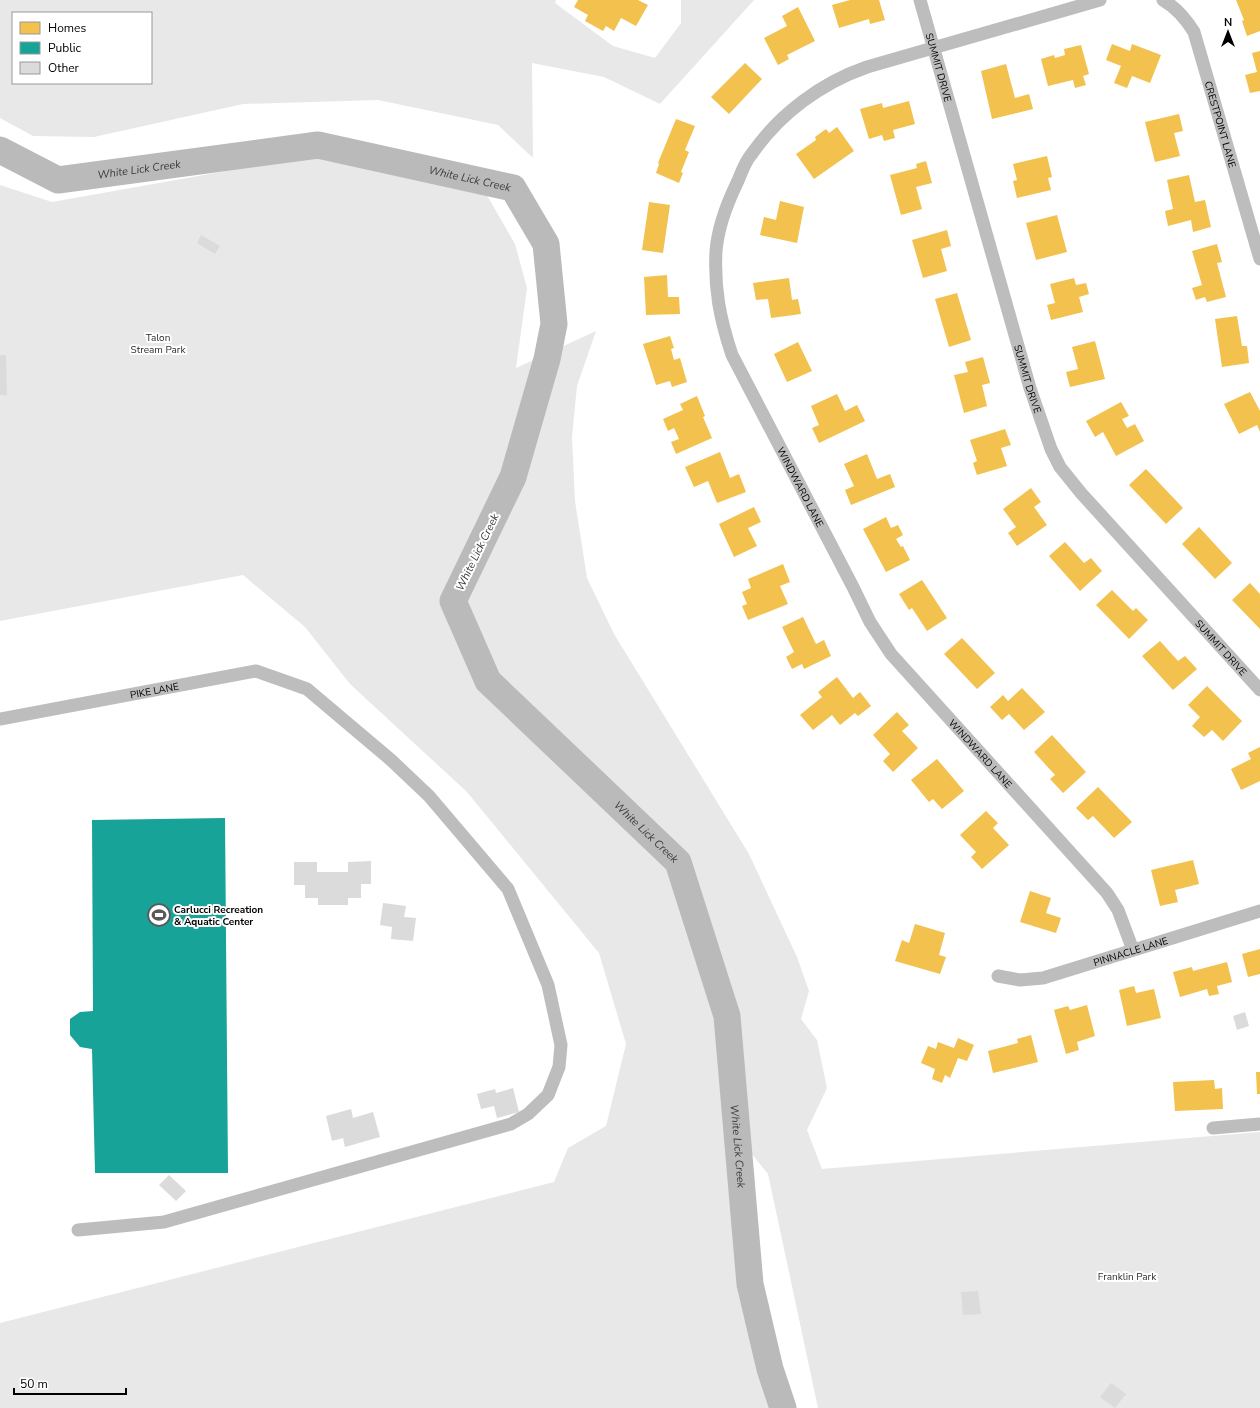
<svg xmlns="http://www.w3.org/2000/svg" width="1260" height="1408" font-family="'Nunito Sans',sans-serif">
	<rect width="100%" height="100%" fill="#fff"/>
	<g fill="#e8e8e8" fill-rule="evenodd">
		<path d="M0 0H556L555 3 613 46 655 58 681 23V0H754L660 104 604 77 532 63 533 158 498 125 378 100 243 104 94 137 33 136 0 118ZM13 13H151V83H13Z"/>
		<path d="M316 155 406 173 485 192 515 244 527 288 516 368 596 331 577 386 572 437 575 501 587 578 614 634 749 854 797 957 809 991 801 1019 817 1040 827 1088 807 1130 822 1169 1260 1132V1408H818L768 1174 738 1137 750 1284 770 1369 783 1408H0V1323L554 1182 568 1148 606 1126 626 1044 599 953 467 792 350 684 305 627 243 575 0 621V185L52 202Z"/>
	</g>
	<g fill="#f2c14e">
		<path d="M578 0H638L648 5 636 26 621 18 614 31 606 26 603 31 585 21 588 15 574 7Z"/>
		<path d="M850 0H879L885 20 870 24 869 19 839 28 832 5Z"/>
		<path d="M1236 0H1260V31L1247 36 1242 21 1244 20Z"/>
		<path d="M798 7 815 41 787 55 789 59 778 65 764 38 787 26 782 16Z"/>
		<path d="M1112 44 1130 51 1132 44 1161 55 1150 83 1132 76 1127 88 1114 83 1121 66 1106 60Z"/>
		<path d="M1081 45 1089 74 1083 76 1086 85 1075 88 1073 80 1048 86 1041 59 1054 55 1055 58 1065 55 1064 49Z"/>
		<path d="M1260 51V91L1250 93 1245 75 1257 72 1252 53Z"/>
		<path d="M745 63 762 79 729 114 711 97Z"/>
		<path d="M1006 64 1015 98 1029 94 1033 109 992 119 981 71Z"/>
		<path d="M909 101 915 124 893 130 895 138 884 141 882 135 869 139 860 109 882 103 883 108Z"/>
		<path d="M1179 114 1183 131 1174 133 1180 156 1155 162 1145 122Z"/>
		<path d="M676 119 695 126 685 150 689 152 681 172 683 173 679 183 656 173 659 164 658 163Z"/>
		<path d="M837 127 854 151 814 179 796 154 816 140 815 137 826 129 829 133Z"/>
		<path d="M1047 156 1052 177 1048 178 1051 190 1017 198 1013 181 1017 180 1013 164Z"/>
		<path d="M926 161 932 183 916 187 922 209 901 215 890 175 917 168 916 164Z"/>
		<path d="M1189 175 1195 202 1205 200 1211 227 1193 232 1191 220 1168 226 1165 211 1173 209 1167 180Z"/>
		<path d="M780 201 804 207 797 243 760 235 764 217 776 220Z"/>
		<path d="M649 202 670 205 663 253 642 250Z"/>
		<path d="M1057 215 1067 252 1036 260 1026 223Z"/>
		<path d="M947 230 951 246 941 249 947 271 923 278 912 240Z"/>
		<path d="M1217 244 1222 262 1217 263 1226 297 1207 302 1205 297 1196 300 1192 288 1202 285 1192 251Z"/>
		<path d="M667 275 668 297H679L680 314 646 315 644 277Z"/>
		<path d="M789 278 792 300 798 299 801 314 771 318 768 299 756 300 753 283Z"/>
		<path d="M1074 278 1076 285 1086 283 1089 294 1079 297 1083 312 1051 320 1047 305 1055 303 1050 284Z"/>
		<path d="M957 293 971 340 949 347 935 299Z"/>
		<path d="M1237 316 1242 346H1247L1249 363 1222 367 1215 319Z"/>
		<path d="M670 336 674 348 671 349 674 360 680 358 687 382 672 387 670 381 656 385 643 344Z"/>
		<path d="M1095 341 1105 379 1070 387 1066 372 1078 369 1072 347Z"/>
		<path d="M798 342 812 371 787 382 774 354Z"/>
		<path d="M983 357 990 383 982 385 987 406 964 413 954 375 968 372 965 362Z"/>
		<path d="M1250 392 1260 411V432L1257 425 1239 434 1224 404Z"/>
		<path d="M837 394 845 411 857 405 865 421 819 443 812 428 819 425 811 406Z"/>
		<path d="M697 396 705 416 703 417 712 438 676 454 671 442 679 439 674 428 668 431 663 419 683 410 680 404Z"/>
		<path d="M1121 402 1129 416 1122 419 1127 428 1135 424 1144 441 1116 456 1103 432 1095 437 1086 421Z"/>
		<path d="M1005 429 1011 445 1001 448 1007 466 977 475 973 463 977 461 970 440Z"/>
		<path d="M720 452 730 478 739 474 746 492 717 503 708 481 694 487 685 467Z"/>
		<path d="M867 454 877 479 890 474 895 487 851 505 845 490 854 486 844 464Z"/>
		<path d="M1146 469 1183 508 1166 524 1129 485Z"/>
		<path d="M1031 488 1041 502 1034 507 1047 525 1017 546 1008 533 1016 527 1003 509Z"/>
		<path d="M754 507 761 522 748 528 757 546 734 557 719 524Z"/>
		<path d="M886 517 891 528 898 525 903 535 896 539 901 547 903 546 910 560 886 572 863 529Z"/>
		<path d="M1199 527 1232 563 1215 579 1182 544Z"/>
		<path d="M1065 542 1084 563 1091 558 1102 571 1080 591 1049 556Z"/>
		<path d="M783 564 790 582 780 586 788 604 748 620 742 606 747 604 742 592 751 588 748 579Z"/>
		<path d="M922 580 947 618 927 631 912 608 909 610 899 594Z"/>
		<path d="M1250 583 1260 594V629L1232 600Z"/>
		<path d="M1112 590 1133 611 1136 608 1148 620 1129 639 1096 605Z"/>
		<path d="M803 617 816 644 824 640 831 656 804 669 802 664 792 669 786 657 794 652 782 627Z"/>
		<path d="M962 638 995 673 977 689 944 654Z"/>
		<path d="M1160 641 1178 661 1185 656 1197 669 1173 690 1142 656Z"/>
		<path d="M837 677 853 698 860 692 871 706 858 716 855 713 840 725 832 715 813 730 800 715 822 697 818 692Z"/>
		<path d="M1207 686 1242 721 1223 741 1212 730 1204 737 1192 726 1200 717 1188 705Z"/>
		<path d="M1022 688 1045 712 1024 730 1009 714 1002 720 990 707 1003 695 1008 701Z"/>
		<path d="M897 712 909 725 902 731 918 748 893 772 883 761 890 754 873 735Z"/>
		<path d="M1052 735 1086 772 1063 793 1050 779 1055 775 1034 752Z"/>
		<path d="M1260 747V781L1241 790 1231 769 1251 759 1248 753Z"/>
		<path d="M937 759 964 791 942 809 933 799 929 802 911 780Z"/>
		<path d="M1098 787 1132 822 1114 838 1093 816 1088 820 1076 808Z"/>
		<path d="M986 811 998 823 993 828 1009 845 982 869 971 857 976 852 960 835Z"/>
		<path d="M1193 860 1199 884 1175 890 1178 902 1160 906 1151 870Z"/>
		<path d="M1030 891 1051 898 1046 913 1061 918 1056 933 1020 922Z"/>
		<path d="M915 924 945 933 939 955 946 957 940 974 895 961 902 940 909 943Z"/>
		<path d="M1260 949V974L1248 977 1242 954Z"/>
		<path d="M1227 962 1232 982 1217 986 1219 994 1209 996 1207 989 1180 997 1173 972 1192 967 1193 971Z"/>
		<path d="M1134 986 1136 993 1154 989 1161 1018 1127 1026 1119 990Z"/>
		<path d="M1087 1005 1095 1036 1077 1042 1079 1050 1066 1054 1054 1010 1068 1006 1070 1010Z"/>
		<path d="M1031 1035 1038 1062 993 1073 988 1051 1018 1043 1017 1039Z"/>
		<path d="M958 1038 974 1045 967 1061 958 1058 950 1078 945 1075 942 1083 932 1079 935 1069 921 1063 928 1046 936 1049 938 1042 954 1048Z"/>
		<path d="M1256 1072H1260V1094H1257Z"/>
		<path d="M1214 1080 1215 1089 1222 1088 1223 1109 1175 1111 1173 1082Z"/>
	</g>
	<path fill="#17a398" d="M225 818 228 1173H95L92 1049 80 1047 70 1035V1019L80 1012 93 1011 92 820Z"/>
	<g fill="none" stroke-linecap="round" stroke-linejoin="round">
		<path stroke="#bababa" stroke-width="27" id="s1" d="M0 150 58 180 318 145 513 188 546 244 554 324 547 359 513 477 453 601 488 681 678 862 727 1016 750 1284 770 1369 783 1408"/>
	</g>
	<g fill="#dbdbdb">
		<path d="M201 235 220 246 215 254 197 243Z"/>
		<path d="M0 355H6L7 395H0Z"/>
		<path d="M371 861V884H361V898H348V905H318V898H305V885H294V862H317V872H348V862Z"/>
		<path d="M383 903 406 906 404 917 416 918 413 941 391 939 392 927 380 925Z"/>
		<path d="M1245 1012 1249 1026 1237 1030 1233 1016Z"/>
		<path d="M513 1088 519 1112 497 1118 494 1106 481 1109 477 1094 495 1089 496 1093Z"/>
		<path d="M351 1109 353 1118 373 1112 380 1137 345 1147 343 1138 332 1141 326 1116Z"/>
		<path d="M169 1175 186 1191 176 1201 159 1185Z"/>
		<path d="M978 1291 981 1314 963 1315 961 1292Z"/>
		<path d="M1111 1383 1126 1394 1115 1408 1100 1397Z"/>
	</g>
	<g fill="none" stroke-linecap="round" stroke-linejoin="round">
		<g stroke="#bdbdbd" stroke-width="13">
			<path id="s2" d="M920 0 1030 388 1051 449 1060 467 1081 493 1260 690"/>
			<path id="s3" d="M1100 0 867 67C821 83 779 114 751 155 744 163 741 175 736 185 726 206 718 227 716 251 714 289 720 319 732 355L853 587 870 622 891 654 1107 893 1118 910 1133 950"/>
			<path id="s4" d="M1163 0C1177 8 1186 19 1194 32L1260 259"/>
			<path id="s5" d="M0 719 256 671 307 689 391 760 429 796 508 889 548 985 561 1045 559 1067 548 1095 528 1114 511 1124 164 1222 78 1230"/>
			<path id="s6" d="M998 976 1020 980 1043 978 1260 911"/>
			<path d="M1213 1128 1260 1124"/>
		</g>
	</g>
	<defs>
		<g id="stadium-ring" transform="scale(1.15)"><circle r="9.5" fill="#fff" stroke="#595959" stroke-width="1.5"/><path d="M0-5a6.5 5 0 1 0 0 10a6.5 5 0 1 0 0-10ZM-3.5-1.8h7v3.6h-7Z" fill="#595959"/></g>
	</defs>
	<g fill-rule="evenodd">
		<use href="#stadium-ring" x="159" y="915"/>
	</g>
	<g text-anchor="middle" stroke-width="4" stroke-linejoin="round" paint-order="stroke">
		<g font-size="10" fill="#000" stroke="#fff">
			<text dy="4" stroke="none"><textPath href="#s2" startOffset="70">SUMMIT DRIVE</textPath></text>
			<text dy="4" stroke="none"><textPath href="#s4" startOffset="141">CRESTPOINT LANE</textPath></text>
			<text dy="4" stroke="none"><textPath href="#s2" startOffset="394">SUMMIT DRIVE</textPath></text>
			<text dy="4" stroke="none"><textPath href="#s3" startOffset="748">WINDWARD LANE</textPath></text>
			<text dy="4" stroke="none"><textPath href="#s2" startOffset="730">SUMMIT DRIVE</textPath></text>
			<text dy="4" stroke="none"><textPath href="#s5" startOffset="157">PIKE LANE</textPath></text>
			<text dy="4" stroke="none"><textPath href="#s3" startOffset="1072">WINDWARD LANE</textPath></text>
			<text dy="4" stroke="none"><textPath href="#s6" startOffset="137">PINNACLE LANE</textPath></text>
		</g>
		<g font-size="10" fill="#2c2c2c" stroke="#fff">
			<text x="158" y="341">Talon<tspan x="158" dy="12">Stream Park</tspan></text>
			<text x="1127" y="1280">Franklin Park</text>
		</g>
		<g font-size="10" font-weight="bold" fill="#000" stroke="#fff" text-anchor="start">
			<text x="174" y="913">Carlucci Recreation<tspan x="174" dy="12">&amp; Aquatic Center</tspan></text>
		</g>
		<g font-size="11" font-style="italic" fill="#3d3d3d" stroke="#fff">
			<text dy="4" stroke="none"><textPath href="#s1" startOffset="147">White Lick Creek</textPath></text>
			<text dy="4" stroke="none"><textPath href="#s1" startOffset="483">White Lick Creek</textPath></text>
			<text transform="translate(477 552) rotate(-64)" y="4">White Lick Creek</text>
			<text dy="4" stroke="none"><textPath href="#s1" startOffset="1275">White Lick Creek</textPath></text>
			<text dy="4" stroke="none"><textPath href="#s1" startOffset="1611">White Lick Creek</textPath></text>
		</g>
	</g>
	<rect x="12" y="12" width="140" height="72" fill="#ffffff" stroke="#999999"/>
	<rect x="20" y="22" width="20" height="12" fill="#f2c14e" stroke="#999999"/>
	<text x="48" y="32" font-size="12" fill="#000000">Homes</text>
	<rect x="20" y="42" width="20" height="12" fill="#17a398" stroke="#999999"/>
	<text x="48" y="52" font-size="12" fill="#000000">Public</text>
	<rect x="20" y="62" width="20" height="12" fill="#dbdbdb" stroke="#999999"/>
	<text x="48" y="72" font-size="12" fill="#000000">Other</text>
	<g transform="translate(1228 32)" stroke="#ffffff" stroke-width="3" paint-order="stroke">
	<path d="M0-3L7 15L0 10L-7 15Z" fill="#000000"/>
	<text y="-6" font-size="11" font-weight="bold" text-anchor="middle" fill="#000000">N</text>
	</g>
	<path d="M14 1388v6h112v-6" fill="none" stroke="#000000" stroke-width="2"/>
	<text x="20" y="1388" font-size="12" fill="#000000" stroke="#ffffff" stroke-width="3" paint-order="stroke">50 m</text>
</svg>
